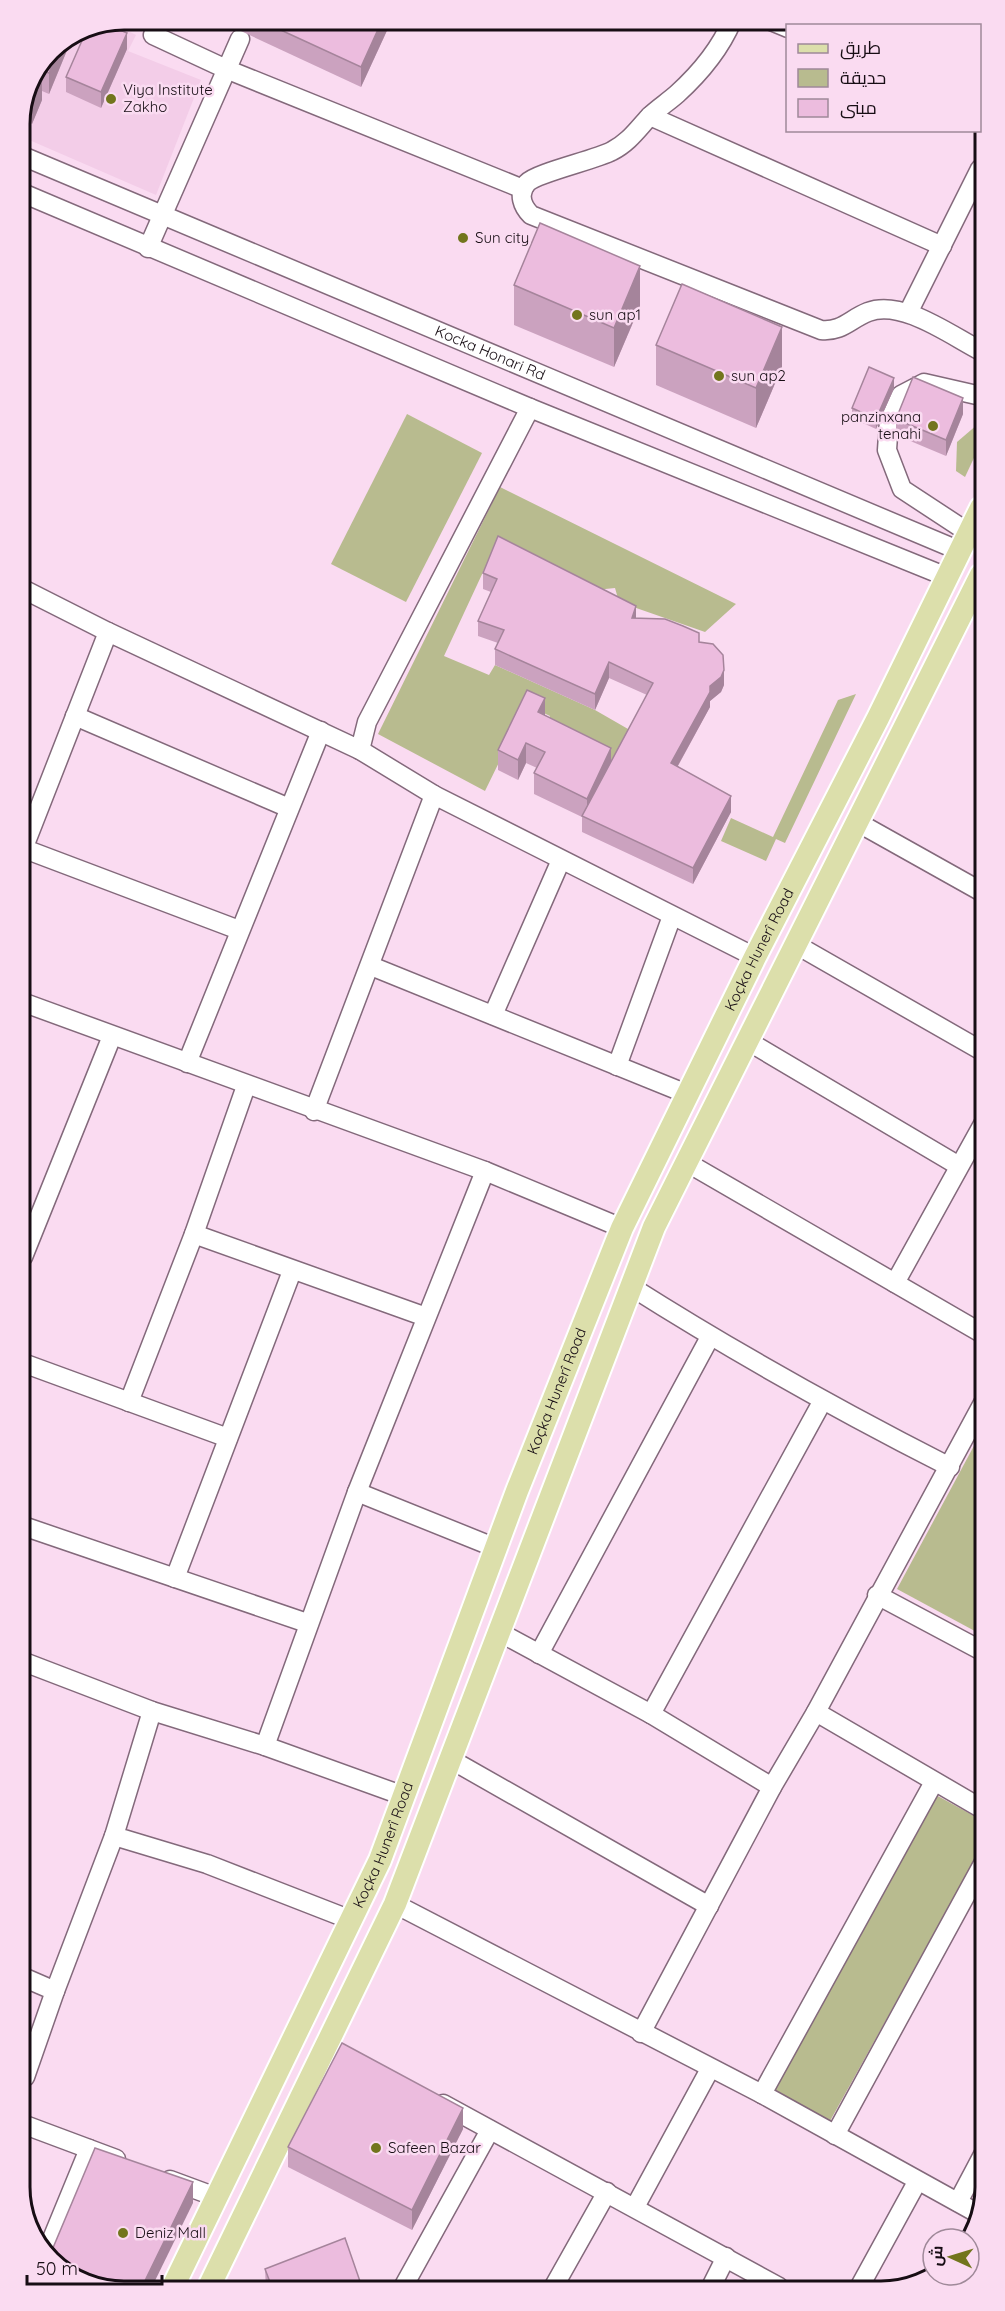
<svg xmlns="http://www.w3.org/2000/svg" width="1005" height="2311" font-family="Quicksand,Cairo,sans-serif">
	<rect width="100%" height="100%" fill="#fadbf1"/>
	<path fill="#f3cde8" d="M85 27H120L136 35 128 51 201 80 156 195 20 136V118L51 50Z"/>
	<g fill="#b8bb8f">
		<path d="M407 414 482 453 406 602 331 564Z"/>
		<path d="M978 424 981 425V443L965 477 956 471 957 442Z"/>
		<path d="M500 487 736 604 705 632 619 602 615 588 586 591 497 542 444 656 489 675 495 665 595 710 635 733 616 768 543 731 550 716 527 705 485 791 378 734Z"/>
		<path d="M856 694 785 843 776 839 766 861 721 841 731 818 773 837 838 700Z"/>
		<path d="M983 1429 984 1636 897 1589Z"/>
		<path d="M936 1795 985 1822V1842L830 2121 774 2089Z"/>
	</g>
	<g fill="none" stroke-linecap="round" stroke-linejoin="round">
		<g stroke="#83697b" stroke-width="21">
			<g id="minor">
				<path d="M732 21C720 49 699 74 677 94 668 102 657 109 649 117 637 130 628 143 612 151 595 160 536 173 527 183 517 194 523 207 531 215L821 330C842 332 850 319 868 312 902 299 950 335 981 351"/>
				<path d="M771 21 788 28"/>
				<path d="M153 35 226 69 523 189"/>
				<path d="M650 116 942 246"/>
				<path id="s1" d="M20 155 960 551"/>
				<path d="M20 192 530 408 947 577"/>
				<path d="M148 248 240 39"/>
				<path d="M908 313 980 169"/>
				<path d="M969 533 902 489 887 450 889 421 901 395 924 383 981 396"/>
				<path d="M21 588 108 632"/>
				<path d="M75 716 289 808"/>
				<path d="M360 750 367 722 530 408"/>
				<path d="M857 822 982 892"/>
				<path d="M22 848 239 930"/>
				<path d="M22 852 108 632 360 750 434 795 755 957"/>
				<path d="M795 944 982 1051"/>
				<path d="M371 966 687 1094"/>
				<path d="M22 1002 485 1171 622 1228"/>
				<path d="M493 1015 561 860"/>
				<path d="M746 1040 959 1166"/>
				<path d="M187 1063 321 731"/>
				<path d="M617 1066 672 916"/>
				<path d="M314 1111 434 795"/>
				<path d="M686 1162 983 1334"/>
				<path d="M194 1234 426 1317"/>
				<path d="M23 1257 112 1036"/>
				<path d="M895 1283 983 1124"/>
				<path d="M630 1286C734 1352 840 1411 950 1467"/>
				<path d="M23 1363 228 1438"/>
				<path d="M129 1402 194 1234 246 1086"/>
				<path d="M357 1492 496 1548"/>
				<path d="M23 1526 307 1623"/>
				<path d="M175 1578 292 1271"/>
				<path d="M877 1595 984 1652"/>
				<path d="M499 1632 651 1714 772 1787"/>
				<path d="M539 1654 710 1337"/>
				<path d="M24 1662 152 1711 265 1746 404 1796"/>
				<path d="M152 1711 114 1836 207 1864 351 1920"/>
				<path d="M816 1712 984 1810"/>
				<path d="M651 1714 822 1402"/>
				<path d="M265 1746 357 1492 485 1171"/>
				<path d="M450 1759 709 1906"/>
				<path d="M395 1904 762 2094 977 2213"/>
				<path d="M25 1978 55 1991 25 2077"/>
				<path d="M55 1991 114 1836"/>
				<path d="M641 2033 772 1787 816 1712 983 1403"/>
				<path d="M762 2094 934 1782"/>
				<path d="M443 2104 779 2287"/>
				<path d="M25 2125 116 2159"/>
				<path d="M835 2135 985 1860"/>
				<path d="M170 2180 216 2197"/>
				<path d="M958 2202 985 2151"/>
				<path d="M635 2207 710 2069"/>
				<path d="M47 2251 89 2149"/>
				<path d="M860 2286 917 2182"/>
				<path d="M711 2287 726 2257"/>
				<path d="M553 2288 607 2192"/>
				<path d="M402 2289 490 2130"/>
			</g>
		</g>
		<g stroke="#fff" stroke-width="26">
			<g id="major">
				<path id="s2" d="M171 2291 380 1860 517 1491 622 1228 755 957 878 718 981 508"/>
				<path d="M207 2291 395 1904 654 1227 981 575"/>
			</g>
		</g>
		<use href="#minor" stroke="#fff" stroke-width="18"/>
		<use href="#major" stroke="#dcdfab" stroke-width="22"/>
	</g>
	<g fill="#cba2bf">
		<path d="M390 24 361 87 230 26Z"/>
		<path d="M412 24H423L420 27Z"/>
		<path d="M70 37V43L49 94 42 91V100L32 124 20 119 51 50Z"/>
		<path d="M127 49 101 108 66 92V77Z"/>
		<path d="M514 285 640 306 614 367 514 325Z"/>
		<path d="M656 345 782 367 756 428 656 385Z"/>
		<path d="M894 388 876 429 852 418V408Z"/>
		<path d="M963 414 946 456 896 435V419Z"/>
		<path d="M483 573 636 618 699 642 724 685 721 692 710 701V707L678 766 731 812 693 884 582 832V817L534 794V773L537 768 526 763 518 780 498 770V750L545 716 611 762 647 695 609 678 595 710 495 665V649L498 643 478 636V621L491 592 483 589Z"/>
		<path d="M463 2129 412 2230 288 2167V2147Z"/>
		<path d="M265 2269 363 2290H266Z"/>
	</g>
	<g fill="#a5849b">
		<path d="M390 24 361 87V67L380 25Z"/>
		<path d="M127 33V49L101 108V92Z"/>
		<path d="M70 37V43L49 94V73L61 43Z"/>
		<path d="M42 80V100L32 124V104Z"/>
		<path d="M640 266V306L614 367V328Z"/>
		<path d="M782 327V367L756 428V388Z"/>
		<path d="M894 378V388L876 429V419Z"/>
		<path d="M963 398V414L946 456V440Z"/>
		<path d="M636 606V622L632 618Z"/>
		<path d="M609 662V678L595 710V694Z"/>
		<path d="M724 670V685L721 692 710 701V707L671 778V763L710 686Z"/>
		<path d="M545 698V718L538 712Z"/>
		<path d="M526 743V763L518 780V760Z"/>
		<path d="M611 748V768L587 819V799Z"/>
		<path d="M731 796V812L693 884V868Z"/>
		<path d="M463 2108V2129L412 2230V2210Z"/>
		<path d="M193 2182V2203L150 2291H140Z"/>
	</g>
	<g fill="#ecbcde" stroke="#a5849b" stroke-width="1.5">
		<path d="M380 25 361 67 272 26Z"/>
		<path d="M88 27H113L127 33 101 92 66 77Z"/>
		<path d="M61 43 49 73 41 70 51 50Z"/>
		<path d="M38 78 42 80 32 104 27 102Z"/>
		<path d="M540 223 640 266 614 328 514 285Z"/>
		<path d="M682 284 782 327 756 388 656 345Z"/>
		<path d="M869 367 894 378 876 419 852 408Z"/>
		<path d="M913 377 963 398 946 440 896 419Z"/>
		<path d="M498 536 636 606 632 618 665 619 683 626 699 633V642L713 644 723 655 724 670 721 677 710 686V692L671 763 731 796 693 868 582 816 653 683 609 662 595 694 495 649 504 630 478 621 497 579 483 573Z"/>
		<path d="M527 690 545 698 538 712 611 748 587 799 534 773 545 752 526 743 518 760 498 750Z"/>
		<path d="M342 2043 463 2108 412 2210 288 2147Z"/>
		<path d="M95 2148 193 2182 140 2291H117L61 2270 50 2255Z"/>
		<path d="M345 2238 363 2290H273L265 2269Z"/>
	</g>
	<g fill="#72751d" stroke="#fadbf1" stroke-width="2">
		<circle cx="111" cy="99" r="6"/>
		<circle cx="463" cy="238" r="6"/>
		<circle cx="577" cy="315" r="6"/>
		<circle cx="719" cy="376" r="6"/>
		<circle cx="933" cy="426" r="6"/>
		<circle cx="376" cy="2148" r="6"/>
		<circle cx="123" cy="2233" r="6"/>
	</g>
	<g text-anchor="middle" stroke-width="5" stroke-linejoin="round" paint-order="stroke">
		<g font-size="15" fill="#170d14" stroke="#fadbf1" text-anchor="start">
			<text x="123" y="95">Viya Institute<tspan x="123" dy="17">Zakho</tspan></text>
			<text x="475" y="243">Sun city</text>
			<text x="589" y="320">sun ap1</text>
			<text x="731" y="381">sun ap2</text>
			<text x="921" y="422" text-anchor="end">panzinxana<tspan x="921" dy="17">tenahi</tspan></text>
			<text x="388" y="2153">Safeen Bazar</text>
			<text x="135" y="2238">Deniz Mall</text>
		</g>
		<g font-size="15" fill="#170d14" stroke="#fadbf1">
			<text dy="5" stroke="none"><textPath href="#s1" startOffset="510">Kocka Honari Rd</textPath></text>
			<text dy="5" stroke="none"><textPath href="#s2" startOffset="1466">Koçka Hunerî Road</textPath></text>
			<text dy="5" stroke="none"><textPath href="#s2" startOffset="980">Koçka Hunerî Road</textPath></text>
			<text dy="5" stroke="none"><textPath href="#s2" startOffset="494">Koçka Hunerî Road</textPath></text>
		</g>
	</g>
	<path d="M0 0H1005V2311H0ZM124 30H881A94 94 0 0 1 975 124V2187A94 94 0 0 1 881 2281H124A94 94 0 0 1 30 2187V124A94 94 0 0 1 124 30Z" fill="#fadbf1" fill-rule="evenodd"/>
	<path fill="none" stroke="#170d14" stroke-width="3" d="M124 30H881A94 94 0 0 1 975 124V2187A94 94 0 0 1 881 2281H124A94 94 0 0 1 30 2187V124A94 94 0 0 1 124 30Z"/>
	<rect x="786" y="24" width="195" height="108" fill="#fadbf1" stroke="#9f8999" stroke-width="1.5"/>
	<rect x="798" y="44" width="30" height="9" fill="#dcdfab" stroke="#9f8999" stroke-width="1.5"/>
	<text x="840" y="54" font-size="18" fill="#170d14">طريق</text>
	<rect x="798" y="69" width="30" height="18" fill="#b8bb8f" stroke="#9f8999" stroke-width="1.5"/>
	<text x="840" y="84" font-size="18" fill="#170d14">حديقة</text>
	<rect x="798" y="99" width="30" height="18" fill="#ecbcde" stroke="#9f8999" stroke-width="1.5"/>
	<text x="840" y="114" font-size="18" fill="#170d14">مبنى</text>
	<g transform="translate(951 2257) rotate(274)"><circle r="28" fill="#fadbf1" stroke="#9f8999" stroke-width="1.5"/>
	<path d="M0-4.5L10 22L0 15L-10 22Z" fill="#72751d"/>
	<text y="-9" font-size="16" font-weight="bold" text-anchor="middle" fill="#170d14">ش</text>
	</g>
	<path d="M27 2275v9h135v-9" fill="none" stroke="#170d14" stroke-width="3"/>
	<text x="36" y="2275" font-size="18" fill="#170d14" stroke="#fadbf1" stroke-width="4.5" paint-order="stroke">50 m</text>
</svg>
